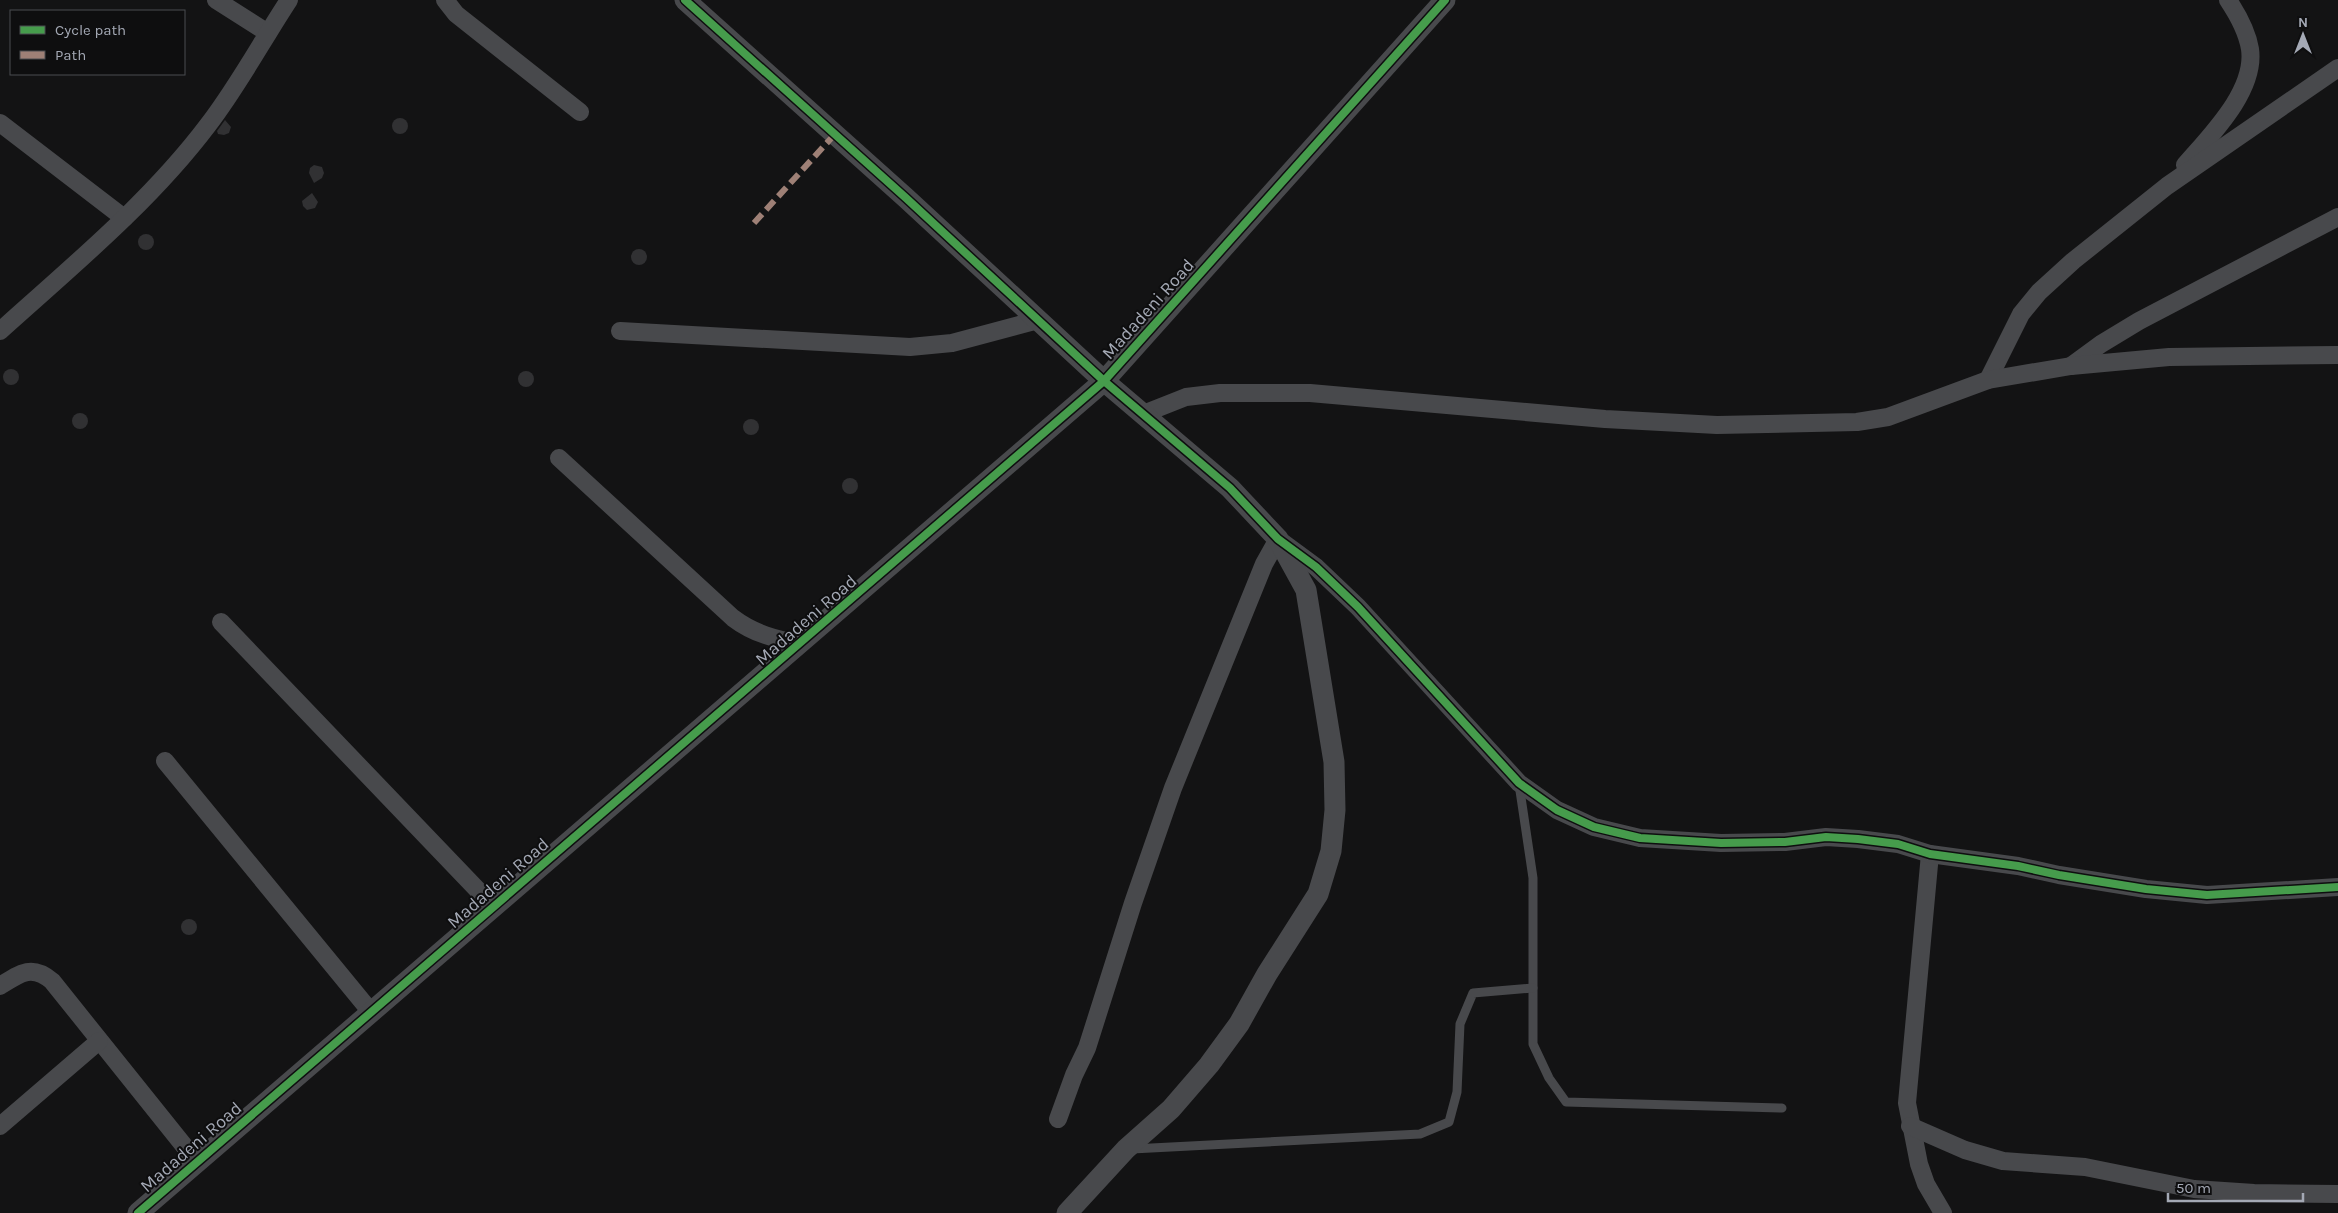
<svg xmlns="http://www.w3.org/2000/svg" width="2338" height="1213" font-family="Karla,sans-serif">
	<rect width="100%" height="100%" fill="#131314"/>
	<g fill="#313133">
		<circle cx="400" cy="126" r="8"/>
		<path d="M225 120 231 127 229 133 224 135 218 134 217 131Z"/>
		<path d="M314 165 322 167 324 173 322 178 314 183 309 173 310 168Z"/>
		<path d="M312 193 318 202 315 208 307 210 303 206 302 201Z"/>
		<circle cx="146" cy="242" r="8"/>
		<circle cx="639" cy="257" r="8"/>
		<circle cx="11" cy="377" r="8"/>
		<circle cx="526" cy="379" r="8"/>
		<circle cx="80" cy="421" r="8"/>
		<circle cx="751" cy="427" r="8"/>
		<circle cx="850" cy="486" r="8"/>
		<circle cx="189" cy="927" r="8"/>
	</g>
	<g fill="none" stroke-linecap="round" stroke-linejoin="round">
		<g stroke="#48494c" stroke-width="9">
			<path d="M1519 784 1533 878V1044L1549 1078 1566 1102 1782 1108"/>
			<path d="M1132 1149 1420 1134 1449 1122 1457 1092 1460 1024 1473 993 1533 988"/>
		</g>
		<g stroke="#48494c" stroke-width="18">
			<path d="M216 0 268 33"/>
			<path d="M445 0 456 14 580 112"/>
			<path d="M0 123 124 218"/>
			<path d="M2185 165C2210 136 2256 91 2250 49 2247 31 2238 15 2228 0"/>
			<path d="M0 331C71 267 150 202 208 125 238 86 262 41 289 0"/>
			<path d="M620 331 910 347 952 343 1038 320"/>
			<path d="M2071 366 2101 344 2139 321 2338 217"/>
			<path d="M1988 380 2021 314 2039 292 2073 261 2167 186 2338 68"/>
			<path d="M1143 414 1186 397 1220 393H1310L1605 419 1717 425 1857 422 1888 417 1988 380 2071 366 2169 357 2338 355"/>
			<path d="M559 458 733 618C754 634 776 639 800 644"/>
			<path d="M221 622 493 906"/>
			<path d="M165 761 371 1012"/>
			<path d="M1930 854 1907 1103 1919 1164 1926 1184 1943 1213"/>
			<path d="M0 986C20 973 32 964 52 981L197 1162"/>
			<path d="M1058 1119 1074 1075 1087 1048 1133 903 1173 788 1264 564 1278 539 1316 567 1358 607 1519 783 1557 810 1594 827 1640 838 1721 843 1785 842 1826 837 1858 839 1898 844 1930 854 2018 866 2059 875 2146 889 2207 895 2338 887"/>
			<path d="M0 1126 99 1041"/>
			<path d="M1910 1126 1965 1150 2003 1161 2085 1167 2194 1189 2254 1193 2338 1194"/>
		</g>
		<g stroke="#48494c" stroke-width="21">
			<path d="M685 0 906 198 1104 381 1230 488 1278 539 1306 590 1334 762 1335 810 1331 851 1318 894 1267 974 1239 1024 1209 1065 1171 1109 1126 1149 1067 1213"/>
			<path d="M138 1213 1104 381 1445 0"/>
		</g>
		<path stroke="#9e8076" stroke-width="6" stroke-dasharray="12 6" stroke-linecap="butt" d="M754 223 835 134"/>
		<g stroke="#0e0e0f" stroke-width="11">
			<g id="cycleway">
				<path d="M685 0 906 198 1104 381 1230 488 1278 539 1316 567 1358 607 1519 783 1557 810 1594 827 1640 838 1721 843 1785 842 1826 837 1858 839 1898 844 1930 854 2018 866 2059 875 2146 889 2207 895 2338 887"/>
				<path d="M138 1213 1104 381 1445 0"/>
			</g>
		</g>
		<use href="#cycleway" stroke="#469c4c" stroke-width="8"/>
	</g>
	<g text-anchor="middle" stroke-width="4" stroke-linejoin="round" paint-order="stroke">
		<g font-size="18" fill="#a4a9b5" stroke="#0e0e0f">
			<text transform="translate(1148 309) rotate(-48)" y="6">Madadeni Road</text>
			<text transform="translate(806 620) rotate(-41)" y="6">Madadeni Road</text>
			<text transform="translate(498 883) rotate(-41)" y="6">Madadeni Road</text>
			<text transform="translate(191 1147) rotate(-41)" y="6">Madadeni Road</text>
		</g>
	</g>
	<rect x="10" y="10" width="175" height="65" fill="#0e0e0f" stroke="#4a4c51"/>
	<rect x="20" y="26" width="25" height="8" fill="#469c4c" stroke="#4a4c51"/>
	<text x="55" y="35" font-size="15" fill="#a4a9b5">Cycle path</text>
	<rect x="20" y="51" width="25" height="8" fill="#9e8076" stroke="#4a4c51"/>
	<text x="55" y="60" font-size="15" fill="#a4a9b5">Path</text>
	<g transform="translate(2303 35)" stroke="#0e0e0f" stroke-width="4" paint-order="stroke">
	<path d="M0-4L9 19L0 12L-9 19Z" fill="#a4a9b5"/>
	<text y="-8" font-size="14" font-weight="bold" text-anchor="middle" fill="#a4a9b5">N</text>
	</g>
	<path d="M2168 1193v8h135v-8" fill="none" stroke="#a4a9b5" stroke-width="2.5"/>
	<text x="2176" y="1193" font-size="15" fill="#a4a9b5" stroke="#0e0e0f" stroke-width="4" paint-order="stroke">50 m</text>
</svg>
